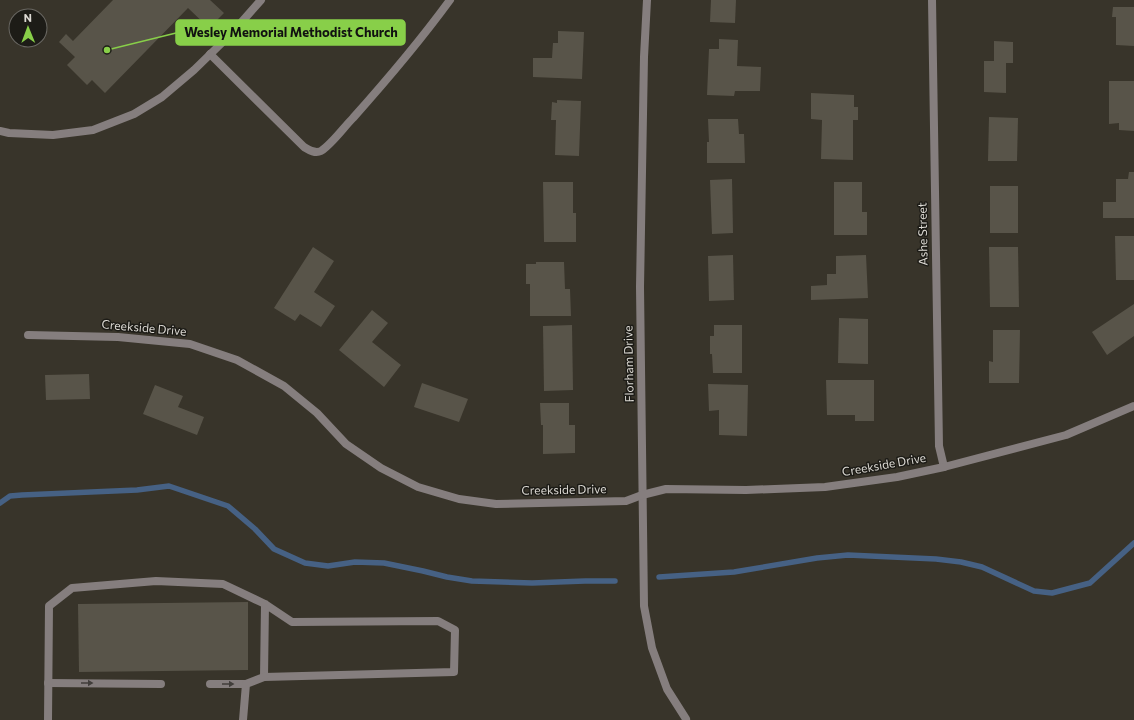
<svg xmlns="http://www.w3.org/2000/svg" width="1134" height="720" font-family="Commissioner,sans-serif">
	<rect width="100%" height="100%" fill="#38342a"/>
	<g fill="none" stroke-linecap="round" stroke-linejoin="round">
		<g stroke="#466184" stroke-width="5.5">
			<path d="M0 503 10 496 22 495 137 490 169 486 228 506 255 529 274 549 305 563 328 566 355 562 384 563 423 571 447 577 472 581 532 583 585 581H615"/>
			<path d="M659 577 734 572 817 558 848 555 936 559 961 562 982 567 1034 591 1052 593 1090 583 1134 543"/>
		</g>
	</g>
	<g fill="#585449">
		<path d="M113 0H210L224 13 209 28 188 8 105 93 92 80 87 85 67 65 75 57 59 42 66 34 73 41Z"/>
		<path d="M711 0H736L735 23 710 22Z"/>
		<path d="M1113 7H1134V46L1116 45V17H1112Z"/>
		<path d="M558 31 584 32 582 79 533 77V58H552L553 43H558Z"/>
		<path d="M719 39 738 40 737 66 761 67 760 91H735L734 96 707 95 709 49H719Z"/>
		<path d="M994 41 1013 42V63H1006V93L984 92V61H994Z"/>
		<path d="M1109 81H1134V131L1119 130V123L1109 124Z"/>
		<path d="M811 93 854 95V107H858V120H853V160L821 159 822 120 811 119Z"/>
		<path d="M557 100 581 101 579 156 555 155 556 120H551L552 102 557 103Z"/>
		<path d="M989 117 1018 118 1017 161H988Z"/>
		<path d="M708 119H738L739 134H744L745 163H707V142H709Z"/>
		<path d="M1129 172H1134V218H1103V202H1116V179H1128Z"/>
		<path d="M732 179 733 233 712 234 710 180Z"/>
		<path d="M543 182H573V213H576V242H544Z"/>
		<path d="M834 182H862V212H867V235H834Z"/>
		<rect x="990" y="186" width="28" height="47"/>
		<path d="M1115 236H1134V280H1116Z"/>
		<path d="M313 247 334 261 314 292 335 306 321 327 300 314 295 321 274 308Z"/>
		<path d="M989 247H1018L1019 307H990Z"/>
		<path d="M733 255 734 300 709 301 708 256Z"/>
		<path d="M866 255 868 298 811 300V286L827 285V274H836V256Z"/>
		<path d="M536 262H564L565 289H570L571 316H530V284H526V264H536Z"/>
		<path d="M1134 304V336L1107 355 1092 332Z"/>
		<path d="M372 310 388 323 372 342 401 365 384 387 339 350Z"/>
		<path d="M839 318 868 319V364L838 363Z"/>
		<path d="M572 325 573 390 544 391 543 326Z"/>
		<path d="M714 325H742V373H713L712 354H710V336H714Z"/>
		<path d="M993 330H1020L1019 383H989V361L993 362Z"/>
		<path d="M89 374 90 399 46 400 45 375Z"/>
		<path d="M826 380H874V421H855V415H827Z"/>
		<path d="M422 383 468 399 459 422 414 407Z"/>
		<path d="M708 384 748 385 747 436 719 435V410L709 411Z"/>
		<path d="M155 385 183 396 178 407 204 417 197 435 143 414Z"/>
		<path d="M540 403H569V425H575V453L543 454V425H541Z"/>
		<path d="M248 602V670L79 672 78 604Z"/>
	</g>
	<g fill="none" stroke-linecap="round" stroke-linejoin="round">
		<g stroke="#857e7e" stroke-width="8">
			<path d="M210 54 304 147C309 150 315 154 321 151 332 144 344 127 353 118 387 80 420 41 450 0"/>
			<path d="M0 131 9 133 53 135 93 130 134 114 162 97 194 70 232 33 261 0"/>
			<path d="M48 683 161 684"/>
			<path d="M210 684H246"/>
			<path d="M48 720 49 606 72 588 156 581 223 584 265 604 292 622 438 621 455 630 454 672 264 677 265 604"/>
			<path d="M243 720 246 684 264 677"/>
		</g>
		<g stroke="#857e7e" stroke-width="8">
			<path d="M647 0 644 57 640 287 644 606 652 648 667 689 686 719"/>
			<path d="M932 0 939 446 944 467"/>
			<path d="M28 335 118 337 190 344 237 360 284 386 317 413 346 444 381 468 418 487 459 499 496 504 626 501 642 495 666 489 746 490 825 487 897 477 944 467 1066 435 1134 406"/>
		</g>
	</g>
	<defs><path id="oneway-solid" d="M-6-.8H1V-3.2L6.5 0L1 3.2V.8H-6Z"/></defs>
	<g fill="#413e3b">
		<use href="#oneway-solid" transform="translate(87 683)"/>
		<use href="#oneway-solid" transform="translate(228 684)"/>
	</g>
	<g text-anchor="middle" stroke-width="3" stroke-linejoin="round" paint-order="stroke">
		<g font-size="12" fill="#dddad4" stroke="#1d1c17">
			<text transform="translate(923 234) rotate(-91)" y="4">Ashe Street</text>
			<text transform="translate(144 328) rotate(5)" y="4">Creekside Drive</text>
			<text transform="translate(629 364) rotate(-91)" y="4">Florham Drive</text>
			<text transform="translate(884 465) rotate(-10)" y="4">Creekside Drive</text>
			<text transform="translate(564 490) rotate(-1)" y="4">Creekside Drive</text>
		</g>
	</g>
	<path fill="none" stroke="#88cf49" stroke-width="1.5" d="M107 50L176 33"/>
	<circle fill="#88cf49" stroke="#1d1c17" stroke-width="1.5" cx="107" cy="50" r="4"/>
	<rect fill="#88cf49" stroke="#88cf49" stroke-width="1.5" x="176" y="20" width="229" height="25" rx="4"/>
	<g font-size="13" text-anchor="middle" font-weight="bold" fill="#111">
		<text x="291" y="37">Wesley Memorial Methodist Church</text>
	</g>
	<g transform="translate(28 28) rotate(359)"><circle r="19" fill="#1d1c17" stroke="#6a6863"/>
	<path d="M0-3L7 15L0 10L-7 15Z" fill="#88cf49"/>
	<text y="-6" font-size="11" font-weight="bold" text-anchor="middle" fill="#dddad4">N</text>
	</g>
</svg>
